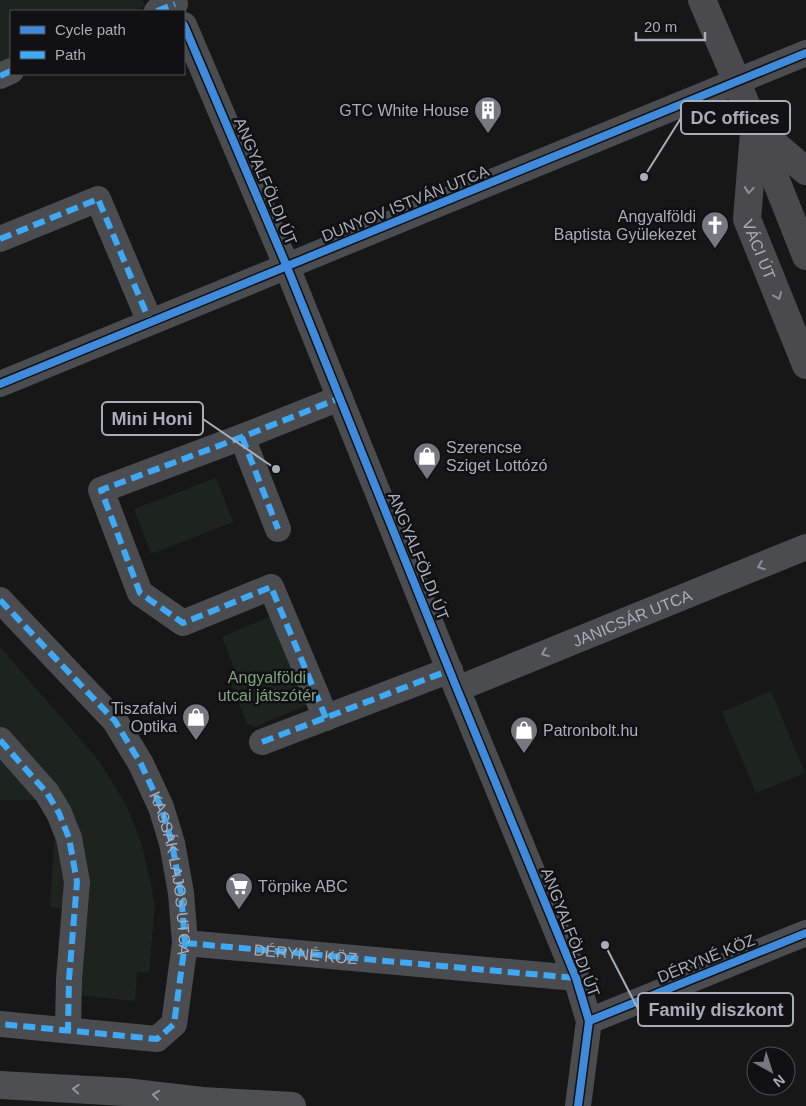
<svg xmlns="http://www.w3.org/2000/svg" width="806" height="1106" font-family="Arial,sans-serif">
	<rect width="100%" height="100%" fill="#171717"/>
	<g fill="#1d241e">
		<path d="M0 0H142L145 6 133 11H11V62L0 67Z"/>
		<path d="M216 478 233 522 151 554 134 509Z"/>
		<path d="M273 615 310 704 255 727 247 724 232 685 236 673 222 637Z"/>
		<path d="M0 647 99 761 126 805 141 842 155 903 149 973 137 972 135 1001 68 994 73 909 50 907 54 840 65 837 51 800H0Z"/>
		<path d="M771 691 805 773 756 793 722 712Z"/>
	</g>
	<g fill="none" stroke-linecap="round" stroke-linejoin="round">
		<g stroke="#4b4c50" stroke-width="26">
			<path d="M157 11 175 4"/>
			<path d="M184 25 287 267 457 689 576 978 589 1021 578 1106"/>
			<path d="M0 76 11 71"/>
			<path d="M0 239 98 199 150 322"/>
			<path d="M0 384 806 53"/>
			<path d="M242 437 278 529"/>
			<path id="s1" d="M0 600 115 721 141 764 161 807 172 843 181 893 185 943 174 1024 157 1039 0 1024"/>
			<path id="s2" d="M457 689 806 547"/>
			<path d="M326 718 271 587 183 623 140 593 101 490 242 437 340 398"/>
			<path d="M0 740 47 793 59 813 69 838 77 882 69 979 68 1030"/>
			<path d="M262 742 450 670"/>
			<path d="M185 943 576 978"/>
			<path d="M589 1021 806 933"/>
		</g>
		<g stroke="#4a4a4e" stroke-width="28">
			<path d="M702 0 737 82 806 256"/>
			<path d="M758 130 806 171"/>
			<path id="s3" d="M754 133 747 219 806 365"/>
		</g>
		<path stroke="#4d4f52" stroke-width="28" d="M0 1085 125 1092 202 1101 292 1106"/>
		<g stroke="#3fa9f5" stroke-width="6" stroke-dasharray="12 6" stroke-linecap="butt">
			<path d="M157 11 175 4"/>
			<path d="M0 76 11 71"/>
			<path d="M0 239 98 199 150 322"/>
			<path d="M242 437 278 529"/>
			<path d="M0 600 115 721 141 764 161 807 172 843 181 893 185 943 174 1024 157 1039 0 1024"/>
			<path d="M326 718 271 587 183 623 140 593 101 490 242 437 340 398"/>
			<path d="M0 740 47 793 59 813 69 838 77 882 69 979 68 1030"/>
			<path d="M262 742 450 670"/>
			<path id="s4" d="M185 943 576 978"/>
		</g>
		<g stroke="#111113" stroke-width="11">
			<g id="cycleway">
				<path d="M184 25 287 267 457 689 576 978 589 1021 578 1106"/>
				<path d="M0 384 806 53"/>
				<path d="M589 1021 806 933"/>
			</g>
		</g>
		<use href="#cycleway" stroke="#408adc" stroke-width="8"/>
	</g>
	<defs><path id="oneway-chevron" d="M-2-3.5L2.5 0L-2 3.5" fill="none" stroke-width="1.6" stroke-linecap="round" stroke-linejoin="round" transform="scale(1.25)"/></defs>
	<g stroke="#8c8f98">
		<use href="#oneway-chevron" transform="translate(749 190) rotate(95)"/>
		<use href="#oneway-chevron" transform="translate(778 296) rotate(68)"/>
	</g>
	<g stroke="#8c9099">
		<use href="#oneway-chevron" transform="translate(761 566) rotate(158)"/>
		<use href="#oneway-chevron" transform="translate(545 653) rotate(158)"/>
	</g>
	<g stroke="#91969e">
		<use href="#oneway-chevron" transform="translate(76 1089) rotate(-177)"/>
		<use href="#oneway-chevron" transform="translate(156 1095) rotate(-173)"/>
	</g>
	<defs>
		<g id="building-pin" transform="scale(1.4375)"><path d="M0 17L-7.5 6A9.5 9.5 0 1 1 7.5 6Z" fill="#757880" stroke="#111113"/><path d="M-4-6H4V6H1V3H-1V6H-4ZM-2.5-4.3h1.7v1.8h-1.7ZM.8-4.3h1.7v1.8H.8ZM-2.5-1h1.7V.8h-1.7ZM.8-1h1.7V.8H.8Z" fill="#fff"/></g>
		<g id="church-pin" transform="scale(1.4375)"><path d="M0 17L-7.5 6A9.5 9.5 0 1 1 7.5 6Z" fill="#757880" stroke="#111113"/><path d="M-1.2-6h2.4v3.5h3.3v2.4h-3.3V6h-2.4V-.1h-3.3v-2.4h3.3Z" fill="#fff"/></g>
		<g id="shop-pin" transform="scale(1.4375)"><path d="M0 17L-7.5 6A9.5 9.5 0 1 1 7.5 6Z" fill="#757880" stroke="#111113"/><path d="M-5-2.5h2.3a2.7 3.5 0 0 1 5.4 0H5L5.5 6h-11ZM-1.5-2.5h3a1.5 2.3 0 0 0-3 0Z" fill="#fff"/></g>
		<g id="supermarket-pin" transform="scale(1.4375)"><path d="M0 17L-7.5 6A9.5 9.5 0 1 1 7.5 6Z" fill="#757880" stroke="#111113"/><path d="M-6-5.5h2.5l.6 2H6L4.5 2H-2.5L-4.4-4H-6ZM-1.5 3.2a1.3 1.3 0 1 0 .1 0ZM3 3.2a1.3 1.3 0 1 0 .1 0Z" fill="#fff"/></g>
	</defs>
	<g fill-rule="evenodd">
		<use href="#building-pin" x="488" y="110"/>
		<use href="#church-pin" x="715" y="225"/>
		<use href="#shop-pin" x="427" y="456"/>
		<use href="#shop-pin" x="196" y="717"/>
		<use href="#shop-pin" x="524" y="730"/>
		<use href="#supermarket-pin" x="239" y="886"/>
	</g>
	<g text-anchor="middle" stroke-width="5" stroke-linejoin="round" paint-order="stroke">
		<g font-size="16" fill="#a8adb8" stroke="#111113" text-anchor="end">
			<text x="469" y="116">GTC White House</text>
			<text x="696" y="222">Angyalföldi<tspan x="696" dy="18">Baptista Gyülekezet</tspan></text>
			<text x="446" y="453" text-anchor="start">Szerencse<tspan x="446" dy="18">Sziget Lottózó</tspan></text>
			<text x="177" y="714">Tiszafalvi<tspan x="177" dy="18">Optika</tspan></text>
			<text x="543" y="736" text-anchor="start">Patronbolt.hu</text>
			<text x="258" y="892" text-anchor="start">Törpike ABC</text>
		</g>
		<g font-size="16" fill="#a8adb8" stroke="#111113">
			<text transform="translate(266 181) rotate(67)" y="6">ANGYALFÖLDI ÚT</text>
			<text transform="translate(405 203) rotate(-22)" y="6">DUNYOV ISTVÁN UTCA</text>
			<text dy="6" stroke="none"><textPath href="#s3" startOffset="119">VÁCI ÚT</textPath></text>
			<text transform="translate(419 556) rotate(68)" y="6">ANGYALFÖLDI ÚT</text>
			<text dy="6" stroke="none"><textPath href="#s2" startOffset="189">JANICSÁR UTCA</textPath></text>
			<text dy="6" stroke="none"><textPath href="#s1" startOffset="332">KASSÁK LAJOS UTCA</textPath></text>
			<text transform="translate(571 932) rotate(69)" y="6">ANGYALFÖLDI ÚT</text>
			<text dy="6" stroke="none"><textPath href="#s4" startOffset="121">DÉRYNÉ KÖZ</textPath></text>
			<text transform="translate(706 958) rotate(-22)" y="6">DÉRYNÉ KÖZ</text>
		</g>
		<g font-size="16" fill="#7fa381" stroke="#111113">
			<text x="267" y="683">Angyalföldi<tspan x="267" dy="18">utcai játszótér</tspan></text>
		</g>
	</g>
	<path fill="none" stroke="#a8adb8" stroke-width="2" d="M644 177L681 118M276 469L203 419M605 945L638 1009"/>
	<g fill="#a8adb8" stroke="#111113" stroke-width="2">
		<circle cx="644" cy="177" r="5"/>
		<circle cx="276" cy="469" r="5"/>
		<circle cx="605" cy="945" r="5"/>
	</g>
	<g fill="#111113" stroke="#a8adb8" stroke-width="2">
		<rect x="681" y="101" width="109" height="33" rx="5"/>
		<rect x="102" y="402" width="101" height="33" rx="5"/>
		<rect x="638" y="993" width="155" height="33" rx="5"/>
	</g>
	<g font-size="18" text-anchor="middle" font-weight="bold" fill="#a8adb8">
		<text x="735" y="124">DC offices</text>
		<text x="152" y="425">Mini Honi</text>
		<text x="716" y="1016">Family diszkont</text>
	</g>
	<rect x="10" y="10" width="175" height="65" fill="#111113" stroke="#4d4f55"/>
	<rect x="20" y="26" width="25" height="8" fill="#408adc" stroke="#4d4f55"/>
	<text x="55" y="35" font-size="15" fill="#a8adb8">Cycle path</text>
	<rect x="20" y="51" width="25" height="8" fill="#3fa9f5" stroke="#4d4f55"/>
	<text x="55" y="60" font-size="15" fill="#a8adb8">Path</text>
	<g transform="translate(771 1071) rotate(141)"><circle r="24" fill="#111113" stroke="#4d4f55"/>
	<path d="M0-4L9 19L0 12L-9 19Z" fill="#757880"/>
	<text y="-8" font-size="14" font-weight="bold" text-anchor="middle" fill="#a8adb8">N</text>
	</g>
	<path d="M636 32v8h69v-8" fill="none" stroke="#a8adb8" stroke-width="2.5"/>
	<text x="644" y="32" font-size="15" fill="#a8adb8" stroke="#111113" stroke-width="4" paint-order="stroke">20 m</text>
</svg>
